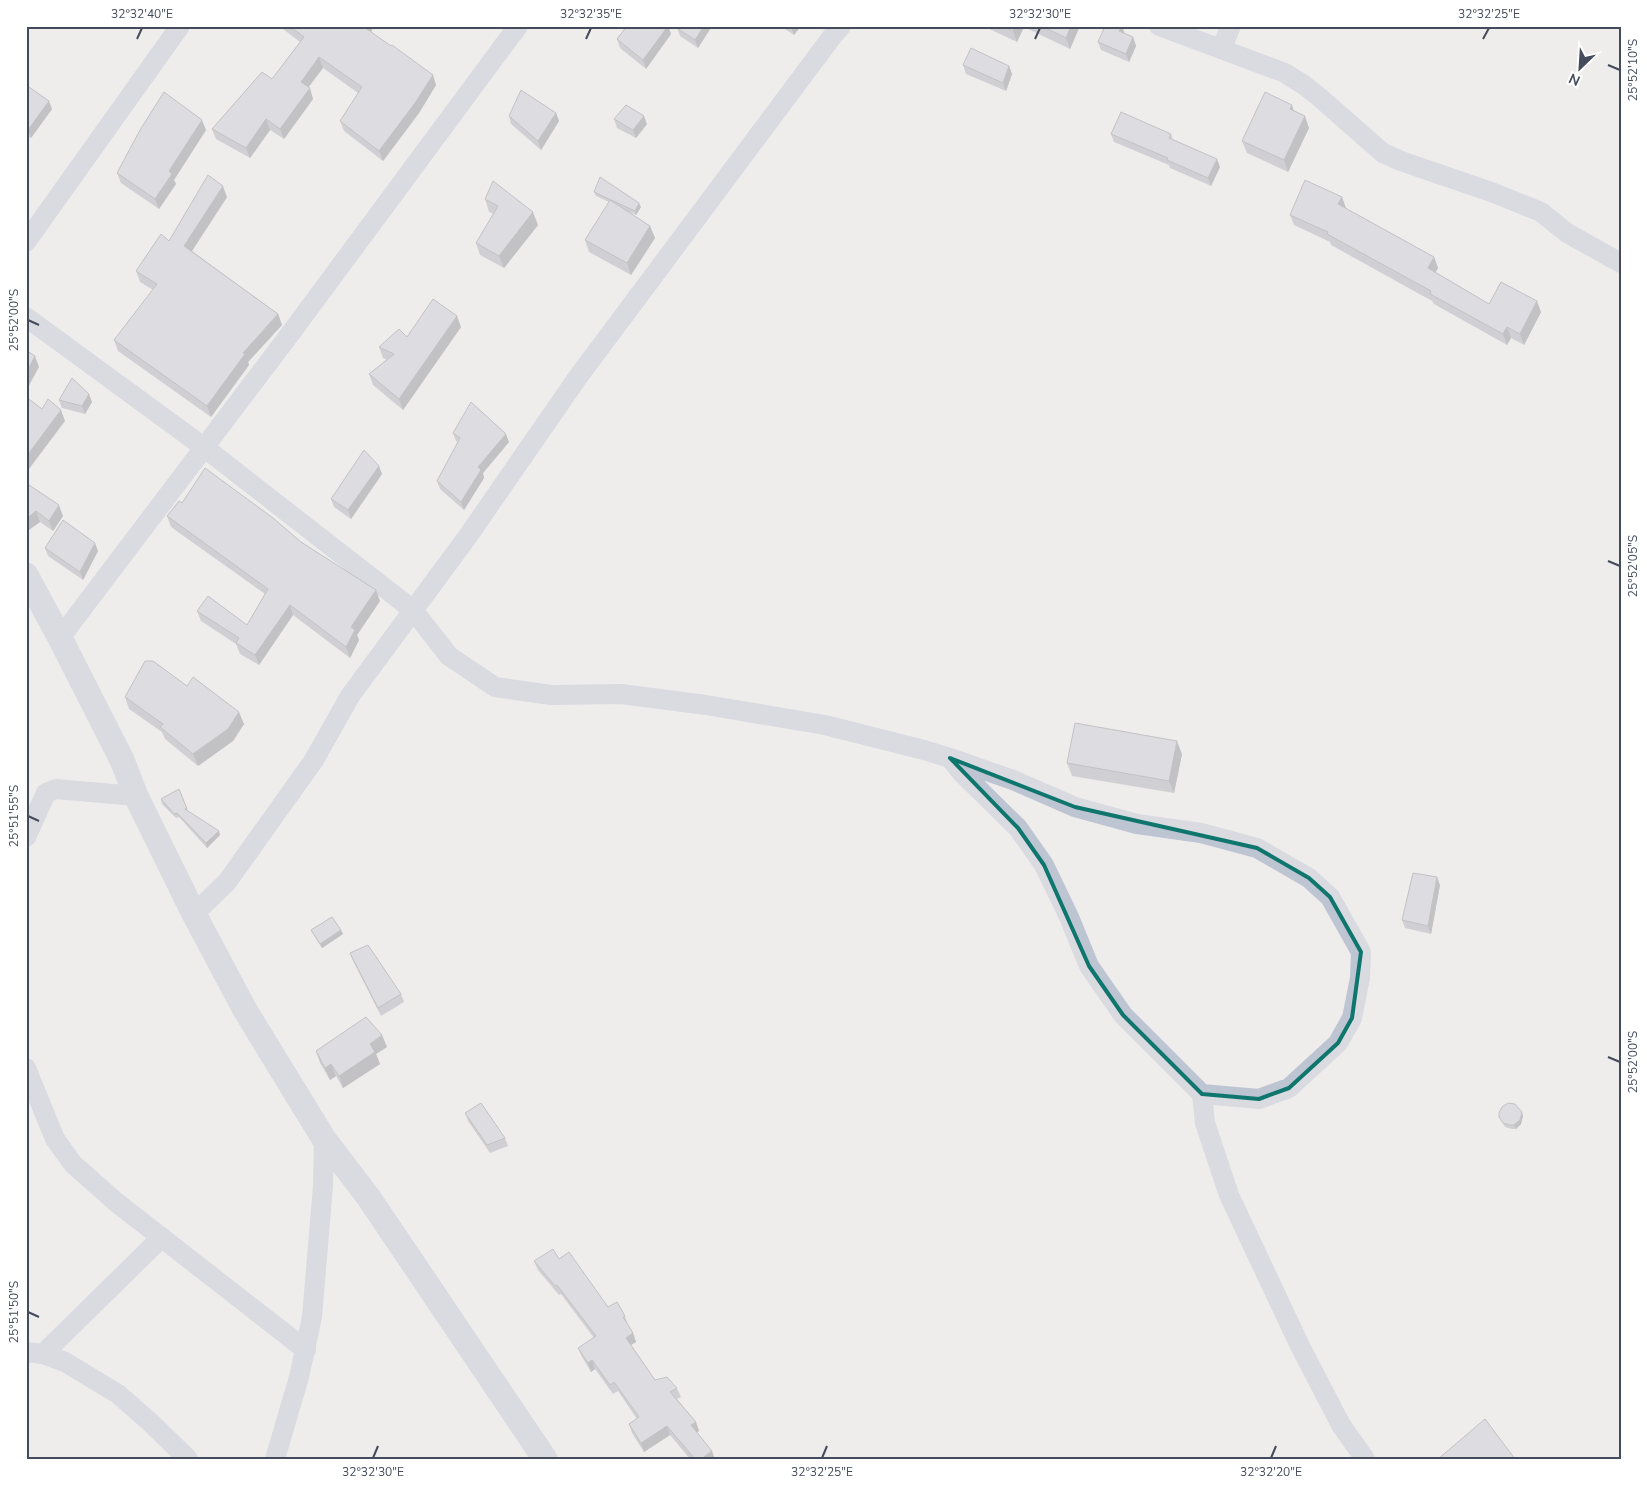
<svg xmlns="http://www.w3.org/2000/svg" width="1647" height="1485" font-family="'Nunito Sans',sans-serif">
	<rect width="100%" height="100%" fill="#efecec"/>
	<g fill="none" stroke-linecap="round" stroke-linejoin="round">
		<g stroke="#bec5d2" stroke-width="20">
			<path d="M1159 26 1285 73 1304 85 1318 96 1383 153 1401 161 1494 193 1541 212 1567 233 1621 263"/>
			<path d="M1221 49 1231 26"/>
			<path d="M26 242 180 26"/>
			<path d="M26 317 205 448 413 610 449 656 495 687 551 695 621 694 706 705 825 725 924 750 950 758 1013 780 1075 807 1137 824 1201 833 1257 848 1309 878 1330 897 1361 952 1360 978 1352 1018 1338 1043 1289 1088 1259 1099 1202 1094 1123 1015 1089 966 1069 917 1044 865 1018 828 962 773 950 758"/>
			<path d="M60 638 293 330 518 26"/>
			<path d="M26 837 46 793 56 789 136 796"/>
			<path d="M194 914 227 882 314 760 350 696 468 536 578 377 831 38 841 26"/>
			<path d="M26 1068 55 1139 73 1164 116 1202 306 1350"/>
			<path d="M1202 1094 1205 1123 1229 1195 1300 1346 1341 1425 1365 1459"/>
			<path d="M26 1352 43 1354 65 1362 118 1394 151 1423 188 1459"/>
			<path d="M43 1354 162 1237"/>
			<path d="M275 1459 299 1377 312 1317 323 1186 324 1139"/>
		</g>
		<path stroke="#bec5d2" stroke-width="25" d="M26 575 60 638 122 760 136 796 194 914 245 1010 324 1139 369 1198 545 1459"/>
	</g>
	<g fill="#acadb5">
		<path d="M279 26H371L372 30 371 32 436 85 419 113 383 161 344 131 340 121 358 93 323 68 308 87 313 99 284 139 270 130 250 158 216 139 212 129 272 79 300 42Z"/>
		<path d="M668 26 671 34 646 69 620 48 617 39Z"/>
		<path d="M712 26 698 48 680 36 677 28Z"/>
		<path d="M780 26H801L794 35Z"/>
		<path d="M983 26H1080L1070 49 1024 27 1017 42Z"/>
		<path d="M1125 34 1133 37 1136 46 1129 62 1101 50 1098 42Z"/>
		<path d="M963 65 1009 66 1012 74 1006 91 966 74Z"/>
		<path d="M26 85 52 109 31 138 26 135Z"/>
		<path d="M1294 111 1309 128 1288 172 1247 153 1242 141Z"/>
		<path d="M556 113 559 121 541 150 511 124 509 116Z"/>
		<path d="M614 119 647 124 636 138 617 128Z"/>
		<path d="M206 130 174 180 176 184 159 209 121 183 117 173Z"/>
		<path d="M1111 134H1171L1173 140 1220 167 1211 186 1170 168 1169 165 1114 142Z"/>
		<path d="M594 192 641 207 636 215 627 211 650 226 655 238 631 275 589 252 585 240 609 202 596 196Z"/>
		<path d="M227 197 192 251 278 314 282 325 248 362 249 365 211 417 118 351 114 340 153 290 140 282 136 271 169 241Z"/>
		<path d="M1342 197 1345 208 1434 257 1438 268 1435 272 1489 304 1541 312 1524 345 1511 338 1507 345 1434 304 1432 301 1331 245 1330 242 1294 225 1290 215Z"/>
		<path d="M485 199 538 225 504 268 480 255 476 243 494 214 489 212Z"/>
		<path d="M461 327 403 410 373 385 369 374 387 360 383 358 379 347 407 337Z"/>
		<path d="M89 394 92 402 85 414 62 408 59 400Z"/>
		<path d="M453 433 509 442 483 473 484 478 464 510 440 489 437 481 458 442 456 441Z"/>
		<path d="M382 474 351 519 334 507 331 499Z"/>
		<path d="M26 483 63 516 53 531 40 522 26 532Z"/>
		<path d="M182 503 301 542 380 601 357 635 359 640 350 658 293 615 259 665 240 654 236 644 201 621 197 611 247 625 265 594 171 527 167 516Z"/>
		<path d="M45 548 98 551 83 580 48 556Z"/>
		<path d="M187 686 244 724 233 741 198 766 165 739 162 732 129 709 125 697Z"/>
		<path d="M1182 754 1174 793 1072 776 1067 763Z"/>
		<path d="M179 789 188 811 220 835 207 848 179 817 176 818 162 804 161 799Z"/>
		<path d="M1440 885 1431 934 1405 928 1402 920Z"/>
		<path d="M311 930H341L343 934 322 948 313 934Z"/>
		<path d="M350 953 401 994 404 1002 381 1016 353 961Z"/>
		<path d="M387 1047 376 1054 380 1064 343 1088 336 1076 330 1080 320 1063 316 1051Z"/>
		<path d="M465 1113 505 1138 508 1146 490 1153 468 1121Z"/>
		<path d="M1523 1116 1521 1124 1516 1129H1512L1505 1127 1499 1117Z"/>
		<path d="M559 1259 608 1307 625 1316 628 1325 633 1333 636 1342 631 1345 655 1380 677 1388 681 1397 677 1399 696 1422 699 1431 697 1432 715 1459H690L670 1435 644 1452 632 1433 629 1424 637 1419 618 1391 613 1394 595 1369 591 1372 582 1357 578 1348 594 1338 561 1294 559 1295 538 1270 534 1261Z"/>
	</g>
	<g fill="#8c8d93">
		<path d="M365 26H371L372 30 368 38 364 27Z"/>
		<path d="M668 26 671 34 646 69 643 60Z"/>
		<path d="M704 26H712L698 48 695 40Z"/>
		<path d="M792 26H801L794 35 791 27Z"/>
		<path d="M1015 26 1024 27 1017 42 1013 31Z"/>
		<path d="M1071 26H1080L1070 49 1066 38Z"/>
		<path d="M1122 26 1125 34 1119 31Z"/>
		<path d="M1133 37 1136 46 1129 62 1126 54Z"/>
		<path d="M319 57 323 68 305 92 301 82Z"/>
		<path d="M1009 66 1012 74 1006 91 1003 83Z"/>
		<path d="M433 75 436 85 419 113 383 161 379 151Z"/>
		<path d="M310 88 313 99 284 139 280 129Z"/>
		<path d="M49 101 52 109 31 138 28 130Z"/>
		<path d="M1292 105 1296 117 1290 109Z"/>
		<path d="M556 113 559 121 541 150 538 141Z"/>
		<path d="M644 116 647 124 636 138 633 130Z"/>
		<path d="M1305 116 1309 128 1288 172 1284 160Z"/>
		<path d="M266 119 270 130 250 158 246 148Z"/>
		<path d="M202 120 206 130 174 180 176 184 159 209 155 199 169 171Z"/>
		<path d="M1217 159 1220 167 1211 186 1208 178Z"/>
		<path d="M223 186 227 197 188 257 184 246Z"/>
		<path d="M1342 197 1346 208 1342 215 1338 204Z"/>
		<path d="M639 203 641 207 636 215 635 211Z"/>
		<path d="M533 212 538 225 504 268 499 256Z"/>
		<path d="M650 226 655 238 631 275 627 263Z"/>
		<path d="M1434 257 1438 268 1432 279 1428 268Z"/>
		<path d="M1537 301 1541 312 1524 345 1520 334Z"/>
		<path d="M278 314 282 325 248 362 249 365 211 417 207 406 243 353Z"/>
		<path d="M457 316 461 327 403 410 399 399Z"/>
		<path d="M1507 327 1511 338 1507 345 1503 334Z"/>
		<path d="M35 356 39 367 26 391V373Z"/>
		<path d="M89 394 92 402 85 414 82 406Z"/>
		<path d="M61 410 65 421 26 473V457Z"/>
		<path d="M506 434 509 442 483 473 484 478 464 510 461 502 478 467Z"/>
		<path d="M379 466 382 474 351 519 348 510Z"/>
		<path d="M59 505 63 516 53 531 49 521Z"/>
		<path d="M36 511 40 522 26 532V519Z"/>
		<path d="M95 543 98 551 83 580 80 572Z"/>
		<path d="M376 590 380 601 357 635 359 640 350 658 346 647 351 627Z"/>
		<path d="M290 605 293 615 259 665 255 655Z"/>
		<path d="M239 712 244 724 233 741 198 766 193 754Z"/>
		<path d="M1177 741 1182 754 1174 793 1169 781Z"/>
		<path d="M219 831 220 835 207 848 206 843Z"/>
		<path d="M1437 877 1440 885 1431 934 1428 926Z"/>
		<path d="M341 930 343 934 322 948 320 944Z"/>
		<path d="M382 1035 387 1047 376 1054 380 1064 343 1088 339 1076 370 1044Z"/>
		<path d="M331 1064 336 1076 330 1080 325 1068Z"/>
		<path d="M1522 1112 1523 1116 1521 1124 1516 1129 1514 1125Z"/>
		<path d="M633 1333 636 1342 629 1346 626 1338Z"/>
		<path d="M592 1360 595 1369 591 1372 588 1363Z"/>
		<path d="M696 1422 699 1431 694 1434 691 1425Z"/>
		<path d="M667 1426 670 1435 644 1452 641 1443Z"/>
		<path d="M712 1451 715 1459H701Z"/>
	</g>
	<g fill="#c8c9d2" stroke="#8c8d93">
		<path d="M289 26H365L364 27 391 46 392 45 433 75 415 103 379 151 340 121 362 87 319 57 301 82 310 88 280 129 266 119 246 148 212 129 262 72 272 79 304 37Z"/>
		<path d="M627 26H668L643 60 617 39Z"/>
		<path d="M678 26H704L695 40 677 28Z"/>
		<path d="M1003 26H1015L1013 31Z"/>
		<path d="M1042 26H1071L1066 38Z"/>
		<path d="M1105 26H1122L1119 31 1133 37 1126 54 1098 42Z"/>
		<path d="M971 48 1009 66 1003 83 963 65Z"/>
		<path d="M26 85 49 101 28 130 26 129Z"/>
		<path d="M521 90 556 113 538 141 509 116Z"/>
		<path d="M164 92 202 120 169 171 172 174 155 199 117 173 140 130Z"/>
		<path d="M1265 92 1292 105 1290 109 1305 116 1284 160 1242 141Z"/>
		<path d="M626 105 644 116 633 130 614 119Z"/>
		<path d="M1121 112 1171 134 1169 138 1217 159 1208 178 1167 160 1168 158 1111 134Z"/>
		<path d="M208 175 223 186 184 246 278 314 243 353 245 354 207 406 114 340 157 284 136 271 161 234 169 241Z"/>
		<path d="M600 177 639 203 635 211 594 192Z"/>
		<path d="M1305 180 1342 197 1338 204 1434 257 1428 268 1489 304 1501 282 1537 301 1520 334 1507 327 1503 334 1430 294 1431 291 1327 234 1328 232 1290 215Z"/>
		<path d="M493 181 533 212 499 256 476 243 498 206 485 199Z"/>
		<path d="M610 200 650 226 627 263 585 240Z"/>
		<path d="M433 299 457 316 399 399 369 374 394 354 379 347 399 329 407 337Z"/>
		<path d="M26 350 35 356 26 373Z"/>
		<path d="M72 378 89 394 82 406 59 400Z"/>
		<path d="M26 397 42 409 48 399 61 410 26 457Z"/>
		<path d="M471 402 506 434 478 467 481 470 461 502 437 481 460 438 453 433Z"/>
		<path d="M364 450 379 466 348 510 331 499Z"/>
		<path d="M205 468 273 518 301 542 376 590 351 627 355 630 346 647 290 605 255 655 236 643 239 638 197 611 208 596 247 625 268 589 167 516 179 501 182 503Z"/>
		<path d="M26 483 59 505 49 521 36 511 26 519Z"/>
		<path d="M63 520 95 543 80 572 45 548Z"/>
		<path d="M145 661H153L187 686 193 677 239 712 228 729 193 754 160 727 163 724 125 697Z"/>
		<path d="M1075 723 1177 741 1169 781 1067 763Z"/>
		<path d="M179 789 187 809H185L219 831 206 843 177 813 174 814 161 799Z"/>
		<path d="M1413 873 1437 877 1428 926 1402 920Z"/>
		<path d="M332 917 341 930 320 944 311 930Z"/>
		<path d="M368 945 401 994 378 1008 350 953Z"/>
		<path d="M366 1017 382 1035 370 1044 375 1052 339 1076 331 1064 325 1068 316 1051Z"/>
		<path d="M481 1103 505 1138 487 1145 465 1113Z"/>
		<path d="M1508 1103 1515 1104 1522 1112 1520 1120 1514 1125H1510L1503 1123 1499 1117V1113L1502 1107Z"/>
		<path d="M553 1249 559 1259 569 1252 608 1307 617 1302 625 1316 623 1317 633 1333 626 1338 655 1380 667 1377 677 1388 670 1392 696 1422 691 1425 712 1451 701 1459H695L667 1426 641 1443 629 1424 639 1417 614 1382 610 1385 592 1360 588 1363 578 1348 596 1336 557 1285 555 1286 534 1261Z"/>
		<path d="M1485 1419 1515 1459H1438Z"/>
	</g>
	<path d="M0 0H1647V1485H0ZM950 758 1075 807 1257 848 1309 878 1330 897 1361 952 1352 1018 1338 1043 1289 1088 1259 1099 1202 1094 1123 1015 1089 966 1044 865 1018 828Z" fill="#efecec" fill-opacity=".55" fill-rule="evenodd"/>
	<path fill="none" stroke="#0f766e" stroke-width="4" stroke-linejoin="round" d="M950 758 1075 807 1257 848 1309 878 1330 897 1361 952 1352 1018 1338 1043 1289 1088 1259 1099 1202 1094 1123 1015 1089 966 1044 865 1018 828Z"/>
	<path fill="none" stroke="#444b5a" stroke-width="2" d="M137 39 142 28M586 39 591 28M1035 39 1040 28M1483 39 1489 28M1608 65 1620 70M28 320 39 325M1608 561 1620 566M28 816 39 821M1608 1057 1620 1062M28 1312 39 1317M373 1458 378 1446M822 1458 827 1446M1271 1458 1276 1446"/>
	<rect width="1647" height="1485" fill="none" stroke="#ffffff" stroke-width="55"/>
	<g transform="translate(1580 68) rotate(205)" stroke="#ffffff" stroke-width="4" paint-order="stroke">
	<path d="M0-4L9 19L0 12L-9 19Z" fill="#444b5a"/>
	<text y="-8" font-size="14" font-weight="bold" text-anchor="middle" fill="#444b5a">N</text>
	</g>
	<rect x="28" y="28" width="1592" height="1430" fill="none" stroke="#444b5a" stroke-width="2"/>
	<g font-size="12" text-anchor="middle" fill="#444b5a">
		<text x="142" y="18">32°32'40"E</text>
		<text x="591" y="18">32°32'35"E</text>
		<text x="1040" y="18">32°32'30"E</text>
		<text x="1489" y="18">32°32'25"E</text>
		<text transform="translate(1633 70) rotate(-90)" y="4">25°52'10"S</text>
		<text transform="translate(14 320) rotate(-90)" y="4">25°52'00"S</text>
		<text transform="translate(1633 566) rotate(-90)" y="4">25°52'05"S</text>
		<text transform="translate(14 816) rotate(-90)" y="4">25°51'55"S</text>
		<text transform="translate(1633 1062) rotate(-90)" y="4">25°52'00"S</text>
		<text transform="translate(14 1312) rotate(-90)" y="4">25°51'50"S</text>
		<text x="373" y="1476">32°32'30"E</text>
		<text x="822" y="1476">32°32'25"E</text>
		<text x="1271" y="1476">32°32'20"E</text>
	</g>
</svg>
